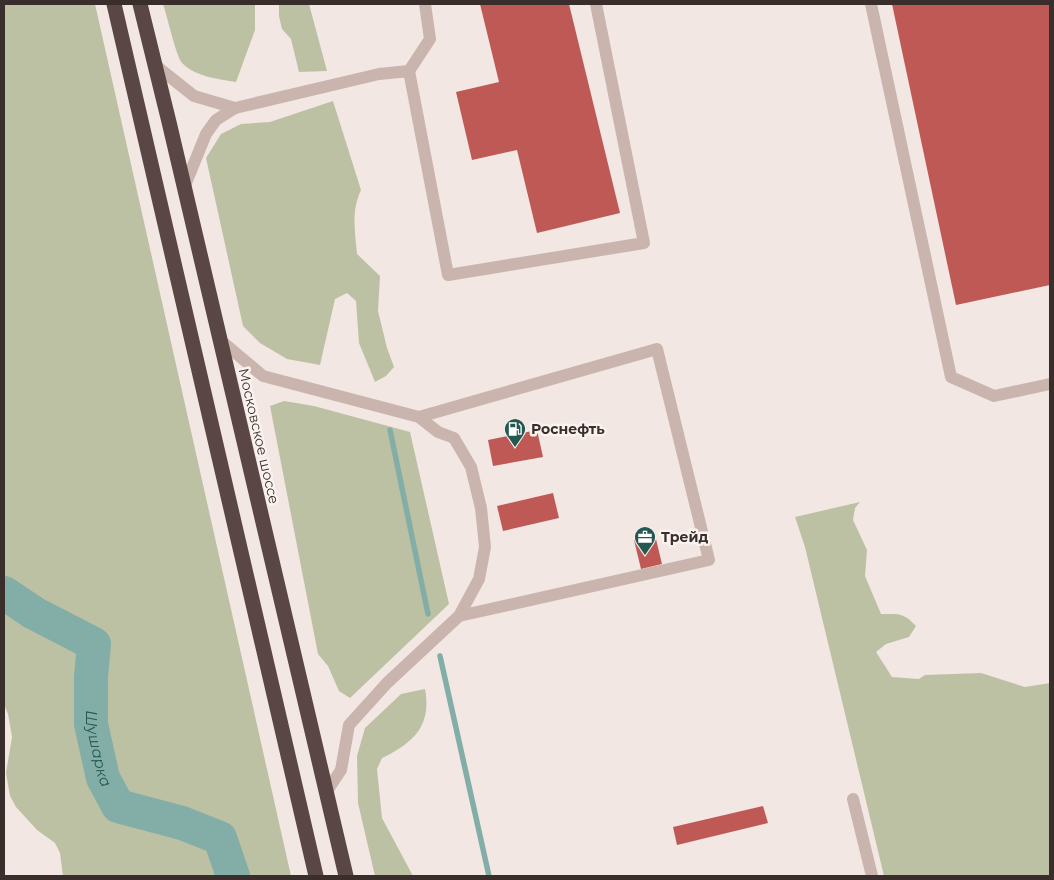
<svg xmlns="http://www.w3.org/2000/svg" width="1054" height="880" font-family="Montserrat,sans-serif">
	<rect width="100%" height="100%" fill="#f2e7e2"/>
	<g fill="#bdc1a3">
		<path d="M4 4H95L291 876H63L60 853 55 843 37 830 16 807 10 796 6 773 12 737 8 714 4 704V594H20L4 583Z"/>
		<path d="M163 4H255V30L236 82C218 79 196 77 182 63 176 56 167 15 163 4Z"/>
		<path d="M279 4H309L327 71 299 72 291 39 282 29 279 16Z"/>
		<path d="M333 101 361 190C351 211 355 232 357 254L380 276 378 311 387 348 394 367 386 376 375 382 359 343 356 301 347 293 335 299 320 365 287 359 260 343 243 326 206 158 221 134 241 124 270 122Z"/>
		<path d="M284 401 314 406 410 432 449 604 350 698 339 691 328 666 318 654 270 406Z"/>
		<path d="M860 502 855 508 853 520 867 550 865 576 881 614C899 614 903 612 916 626L909 637 886 644 876 652 892 677 919 679 925 675 981 673 1025 687 1050 683V876H884L805 547 795 517Z"/>
		<path d="M425 689C432 726 413 743 382 758L377 769 382 818 413 876H375L358 803 357 756 365 728 401 694Z"/>
	</g>
	<g fill="none" stroke-linecap="round" stroke-linejoin="round">
		<g stroke="#83aea7" stroke-width="5.5">
			<path d="M390 430 428 614"/>
			<path d="M440 656 489 876"/>
		</g>
		<path stroke="#83aea7" stroke-width="34" id="s1" d="M4 593 34 613 94 644 91 677V724L103 778 118 806 182 823 220 838 233 876"/>
	</g>
	<g fill="#be5955">
		<path d="M480 4H569L620 213 537 233 517 150 472 160 456 92 499 82Z"/>
		<path d="M892 4H1050V285L956 305Z"/>
		<path d="M537 430 543 457 493 466 488 440Z"/>
		<path d="M553 493 559 518 503 531 497 506Z"/>
		<path d="M655 535 662 564 641 569 634 540Z"/>
		<path d="M763 806 768 823 677 845 673 827Z"/>
	</g>
	<g fill="none" stroke-linecap="round" stroke-linejoin="round">
		<g stroke="#cab5ae" stroke-width="12">
			<path d="M871 4 951 377 994 396 1050 384"/>
			<path d="M155 65 194 96 235 108 216 120 206 134 184 188"/>
			<path d="M409 71 430 39 425 4"/>
			<path d="M235 108 379 74 409 71 448 275 644 243 596 4"/>
			<path d="M219 339 263 376 419 417 438 432 454 438 471 467 481 508 485 547 479 579 459 616 387 683 349 725 341 770 327 791"/>
			<path d="M419 417 657 349 709 560 459 616"/>
			<path d="M853 799 872 876"/>
		</g>
		<g stroke="#5a4644" stroke-width="15">
			<path d="M114 4 316 876"/>
			<path d="M140 4 169 122 346 876"/>
		</g>
	</g>
	<defs>
		<g id="fuel-pin" transform="scale(1.125)"><path d="M0 17L-7.5 6A9.5 9.5 0 1 1 7.5 6Z" fill="#245851" stroke="#faf2ef"/><path d="M-5.5-6h7V0h2V4h1.3V-2.5L3-4.5l.8-.8L6-3V5H2.5V1h-1V6h-7ZM-4.2-4.7v3.2H.2V-4.7Z" fill="#fff"/></g>
		<g id="office-pin" transform="scale(1.125)"><path d="M0 17L-7.5 6A9.5 9.5 0 1 1 7.5 6Z" fill="#245851" stroke="#faf2ef"/><path d="M-6-3h4V-5.5h4V-3h4V5H-6ZM-1-4.5V-3h2v-1.5ZM-6 0V1H6V0Z" fill="#fff"/></g>
	</defs>
	<g fill-rule="evenodd">
		<use href="#fuel-pin" x="515" y="429"/>
		<use href="#office-pin" x="645" y="537"/>
	</g>
	<g text-anchor="middle" stroke-width="5" stroke-linejoin="round" paint-order="stroke">
		<g font-size="14" font-weight="bold" fill="#392e2c" stroke="#faf2ef" text-anchor="start">
			<text x="531" y="434">Роснефть</text>
			<text x="661" y="542">Трейд</text>
		</g>
		<g font-size="14" fill="#392e2c" stroke="#faf2ef">
			<text transform="translate(259 436) rotate(77)" y="5">Московское шоссе</text>
		</g>
		<g font-size="15" font-style="italic" fill="#245851" stroke="#faf2ef">
			<text dy="5" stroke="none"><textPath href="#s1" startOffset="209">Шушарка</textPath></text>
		</g>
	</g>
	<rect width="1054" height="880" fill="none" stroke="#392e2c" stroke-width="10"/>
</svg>
